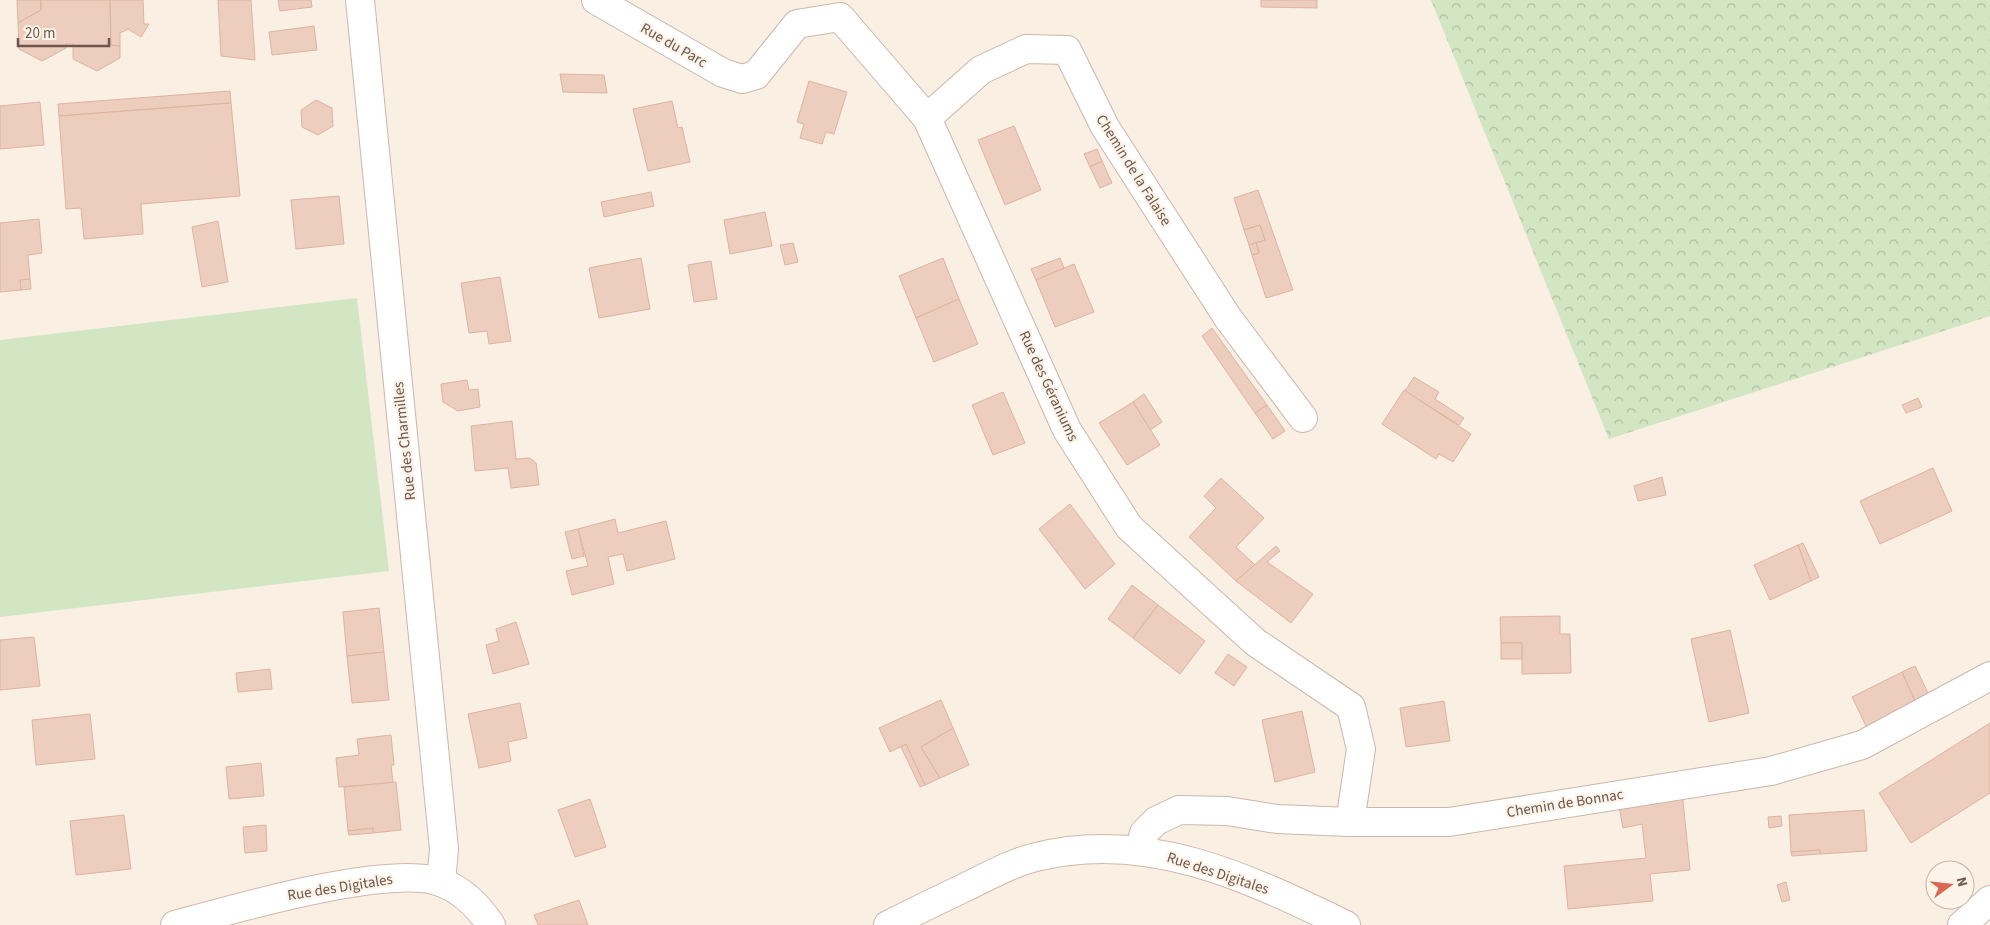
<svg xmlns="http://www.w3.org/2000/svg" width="1990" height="925" font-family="'Source Sans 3',sans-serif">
	<defs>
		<pattern id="forest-crowns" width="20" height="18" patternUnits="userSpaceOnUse" patternTransform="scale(1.25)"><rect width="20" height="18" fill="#d3e6c3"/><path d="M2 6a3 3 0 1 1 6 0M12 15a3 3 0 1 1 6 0" fill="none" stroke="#afbda1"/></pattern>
	</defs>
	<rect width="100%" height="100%" fill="#faefe3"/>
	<path fill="url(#forest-crowns)" d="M1431 0H1990V316L1609 439Z"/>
	<path fill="#d3e6c3" d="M357 298 389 571 0 617V340Z"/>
	<g fill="#edcdbd" stroke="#deb39f">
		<path d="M17 0H41V10L18 23Z"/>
		<path d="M41 0H110L111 45 120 46V58L97 71 73 59V44H66V48L42 61 19 49 18 23 41 10Z"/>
		<path d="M110 0H143L144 24H149L141 37 128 29 120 33V46L111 45Z"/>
		<path d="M218 0H251L255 60 221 56Z"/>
		<path d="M278 0H311L312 7 280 11Z"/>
		<path d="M1261 0H1317V8L1261 7Z"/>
		<path d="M314 26 317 50 272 55 269 32Z"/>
		<path d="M560 74 604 75 607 93 563 92Z"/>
		<path d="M809 81 847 92 834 134 826 132 822 144 800 138 804 124 797 122Z"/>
		<path d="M230 91 231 103 59 116 58 104Z"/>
		<path d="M316 100 332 108 333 126 318 135 302 127 301 110Z"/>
		<path d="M672 101 678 128 682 127 690 162 648 171 633 109Z"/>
		<path d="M40 102 44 145 0 149V106Z"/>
		<path d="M231 103 240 196 141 204 143 234 84 239 81 208 66 209 59 116Z"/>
		<path d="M1014 126 1041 190 1005 205 978 140Z"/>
		<path d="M1097 149 1102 161 1090 167 1084 154Z"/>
		<path d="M1102 161 1112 183 1100 188 1090 167Z"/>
		<path d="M1258 190 1293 290 1266 298 1252 255 1259 253 1256 243 1265 240 1260 225 1244 230 1234 198Z"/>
		<path d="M651 192 654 206 604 217 601 202Z"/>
		<path d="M339 196 344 244 296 249 291 200Z"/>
		<path d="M765 212 772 246 730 254 724 220Z"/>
		<path d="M39 219 42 253 28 255 30 279 20 280 21 290 0 292V223Z"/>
		<path d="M218 221 228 282 202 287 192 227Z"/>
		<path d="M1260 225 1265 240 1249 245 1244 230Z"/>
		<path d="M793 243 798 262 785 265 780 245Z"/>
		<path d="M1256 243 1259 253 1252 255 1249 245Z"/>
		<path d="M641 258 650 309 599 318 589 268Z"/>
		<path d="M943 258 959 299 916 318 899 276Z"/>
		<path d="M1060 258 1064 268 1036 280 1031 269Z"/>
		<path d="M711 261 717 299 694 302 688 265Z"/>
		<path d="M1074 264 1094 312 1055 327 1036 280Z"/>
		<path d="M500 277 511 341 489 344 487 331 469 333 461 283Z"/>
		<path d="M30 279 31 289 21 290 20 280Z"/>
		<path d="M959 299 978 344 934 362 916 318Z"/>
		<path d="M1212 328 1267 405 1255 413 1202 336Z"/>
		<path d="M1414 377 1439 392 1435 399 1464 418 1459 425 1405 391Z"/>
		<path d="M467 380 469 390 478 389 480 407 458 411 443 402 441 384Z"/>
		<path d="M1404 390 1471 434 1453 462 1439 454 1436 459 1382 424Z"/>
		<path d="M1003 392 1025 443 993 455 972 405Z"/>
		<path d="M1144 394 1162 422 1150 430 1133 402Z"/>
		<path d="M1918 398 1922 407 1906 413 1902 405Z"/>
		<path d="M1133 402 1160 445 1127 465 1099 423Z"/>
		<path d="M1267 405 1285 431 1273 439 1255 413Z"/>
		<path d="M512 421 516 459 530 458 536 463 539 485 511 488 508 468 475 471 471 426Z"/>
		<path d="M1933 468 1952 511 1880 544 1860 501Z"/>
		<path d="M1662 477 1666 495 1638 501 1634 486Z"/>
		<path d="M1221 478 1264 518 1236 547 1255 565 1236 581 1189 537 1216 508 1204 496Z"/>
		<path d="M1070 504 1115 564 1085 589 1039 529Z"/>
		<path d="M615 519 618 533 666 521 675 559 627 571 623 554 608 557 614 584 572 595 566 571 588 566 578 529Z"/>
		<path d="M578 529 584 556 572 559 565 532Z"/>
		<path d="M1803 543 1819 577 1811 581 1798 545Z"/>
		<path d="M1798 545 1811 581 1770 600 1754 565Z"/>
		<path d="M1276 546 1280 551 1267 562 1313 594 1291 623 1236 581Z"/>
		<path d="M1132 585 1158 605 1133 638 1108 619Z"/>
		<path d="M1158 605 1205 641 1180 674 1133 638Z"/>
		<path d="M379 608 384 652 347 656 343 612Z"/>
		<path d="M1560 616V634H1570L1571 673 1522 674V643H1501L1500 617Z"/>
		<path d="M516 622 529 664 493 674 486 645 499 641 496 629Z"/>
		<path d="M1730 630 1749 713 1709 722 1691 639Z"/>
		<path d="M34 637 40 686 0 690V640Z"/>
		<rect x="1501" y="643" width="21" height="16"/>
		<path d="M384 652 389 700 352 703 347 656Z"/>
		<path d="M1228 654 1247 667 1234 686 1215 673Z"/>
		<path d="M1915 666 1930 697 1916 704 1902 672Z"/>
		<path d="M270 669 272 689 238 692 236 673Z"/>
		<path d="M1902 672 1916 704 1868 730 1852 697Z"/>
		<path d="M941 700 953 728 921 747 940 778 925 785 906 744 890 752 879 728Z"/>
		<path d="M1444 701 1450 741 1406 747 1400 708Z"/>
		<path d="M520 703 527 738 508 742 511 761 479 768 468 714Z"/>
		<path d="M1302 711 1315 772 1275 782 1262 720Z"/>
		<path d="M90 714 95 759 36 765 32 720Z"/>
		<path d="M1990 723V793L1911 843 1879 793Z"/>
		<path d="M953 728 969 765 940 778 921 747Z"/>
		<path d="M391 735 394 765H391L393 783 339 787 336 758 359 755 357 739Z"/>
		<path d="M906 744 925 785 920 787 901 747Z"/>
		<path d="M261 763 264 796 229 799 226 767Z"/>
		<path d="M396 782 401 830 373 833V828L348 831 344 787Z"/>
		<path d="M1682 791 1690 870 1650 874 1653 901 1568 909 1564 866 1646 858 1642 824 1623 828 1618 801Z"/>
		<path d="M590 799 606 847 575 857 558 810Z"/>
		<path d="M1864 810 1867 851 1820 854V850L1791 852 1789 815Z"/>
		<path d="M124 815 131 869 76 875 70 821Z"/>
		<path d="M1781 816 1782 826 1769 828 1768 817Z"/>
		<path d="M266 825 267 851 245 853 243 827Z"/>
		<path d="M373 828V833L349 835 348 831Z"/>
		<path d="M1820 850V854L1792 856 1791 852Z"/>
		<path d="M1786 882 1790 900 1782 902 1777 885Z"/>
		<path d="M579 900 588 925H538L534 915Z"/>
	</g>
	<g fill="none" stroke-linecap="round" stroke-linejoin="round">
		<g stroke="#c9b7ab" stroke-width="30">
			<g id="street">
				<path d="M360 0 444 849 441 882"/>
				<path d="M596 0 723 73 742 79 756 75 797 24 840 17 927 118 1067 430 1129 527 1255 642 1351 707 1361 749 1350 822"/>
				<path d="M927 118 981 70 1026 49 1067 50 1105 127 1228 318 1303 418"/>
				<path d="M1140 849 1144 833 1156 821 1179 810 1227 811 1277 819 1350 822H1449L1771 771 1862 745 1990 676"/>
			</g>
		</g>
		<g stroke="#ceb8ab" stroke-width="30">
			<g id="secondary">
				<path d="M175 925C230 910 393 862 443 883 463 891 479 907 491 925"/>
				<path d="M888 925C914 912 940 899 966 887 988 876 1012 863 1036 857 1148 829 1248 878 1346 925"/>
				<path d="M1962 925 1990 900"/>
			</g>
		</g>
		<use href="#street" stroke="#fff" stroke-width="28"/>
		<use href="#secondary" stroke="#fff" stroke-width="28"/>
	</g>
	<g text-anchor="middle" stroke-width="4.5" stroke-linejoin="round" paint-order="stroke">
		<g font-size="15" fill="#6f564c" stroke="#fdf4e9">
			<text transform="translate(674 45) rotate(30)" y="5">Rue du Parc</text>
			<text transform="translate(1134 170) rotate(58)" y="5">Chemin de la Falaise</text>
			<text transform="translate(1049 386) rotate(65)" y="5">Rue des Géraniums</text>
			<text transform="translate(404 441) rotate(-96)" y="5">Rue des Charmilles</text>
			<text transform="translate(1565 803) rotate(-9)" y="5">Chemin de Bonnac</text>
			<text transform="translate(1218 873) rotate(18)" y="5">Rue des Digitales</text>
			<text transform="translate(340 887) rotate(-9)" y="5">Rue des Digitales</text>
		</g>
	</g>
	<g transform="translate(1950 885) rotate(75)"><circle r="24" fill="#fdf4e9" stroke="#c4b5aa"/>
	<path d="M0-4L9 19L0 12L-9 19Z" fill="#d96853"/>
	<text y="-8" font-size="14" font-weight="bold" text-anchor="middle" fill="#6f564c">N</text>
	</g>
	<path d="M18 38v8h91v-8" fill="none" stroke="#6f564c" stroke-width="2.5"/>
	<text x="25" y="38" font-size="15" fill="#6f564c" stroke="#fdf4e9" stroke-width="4" paint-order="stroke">20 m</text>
</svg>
